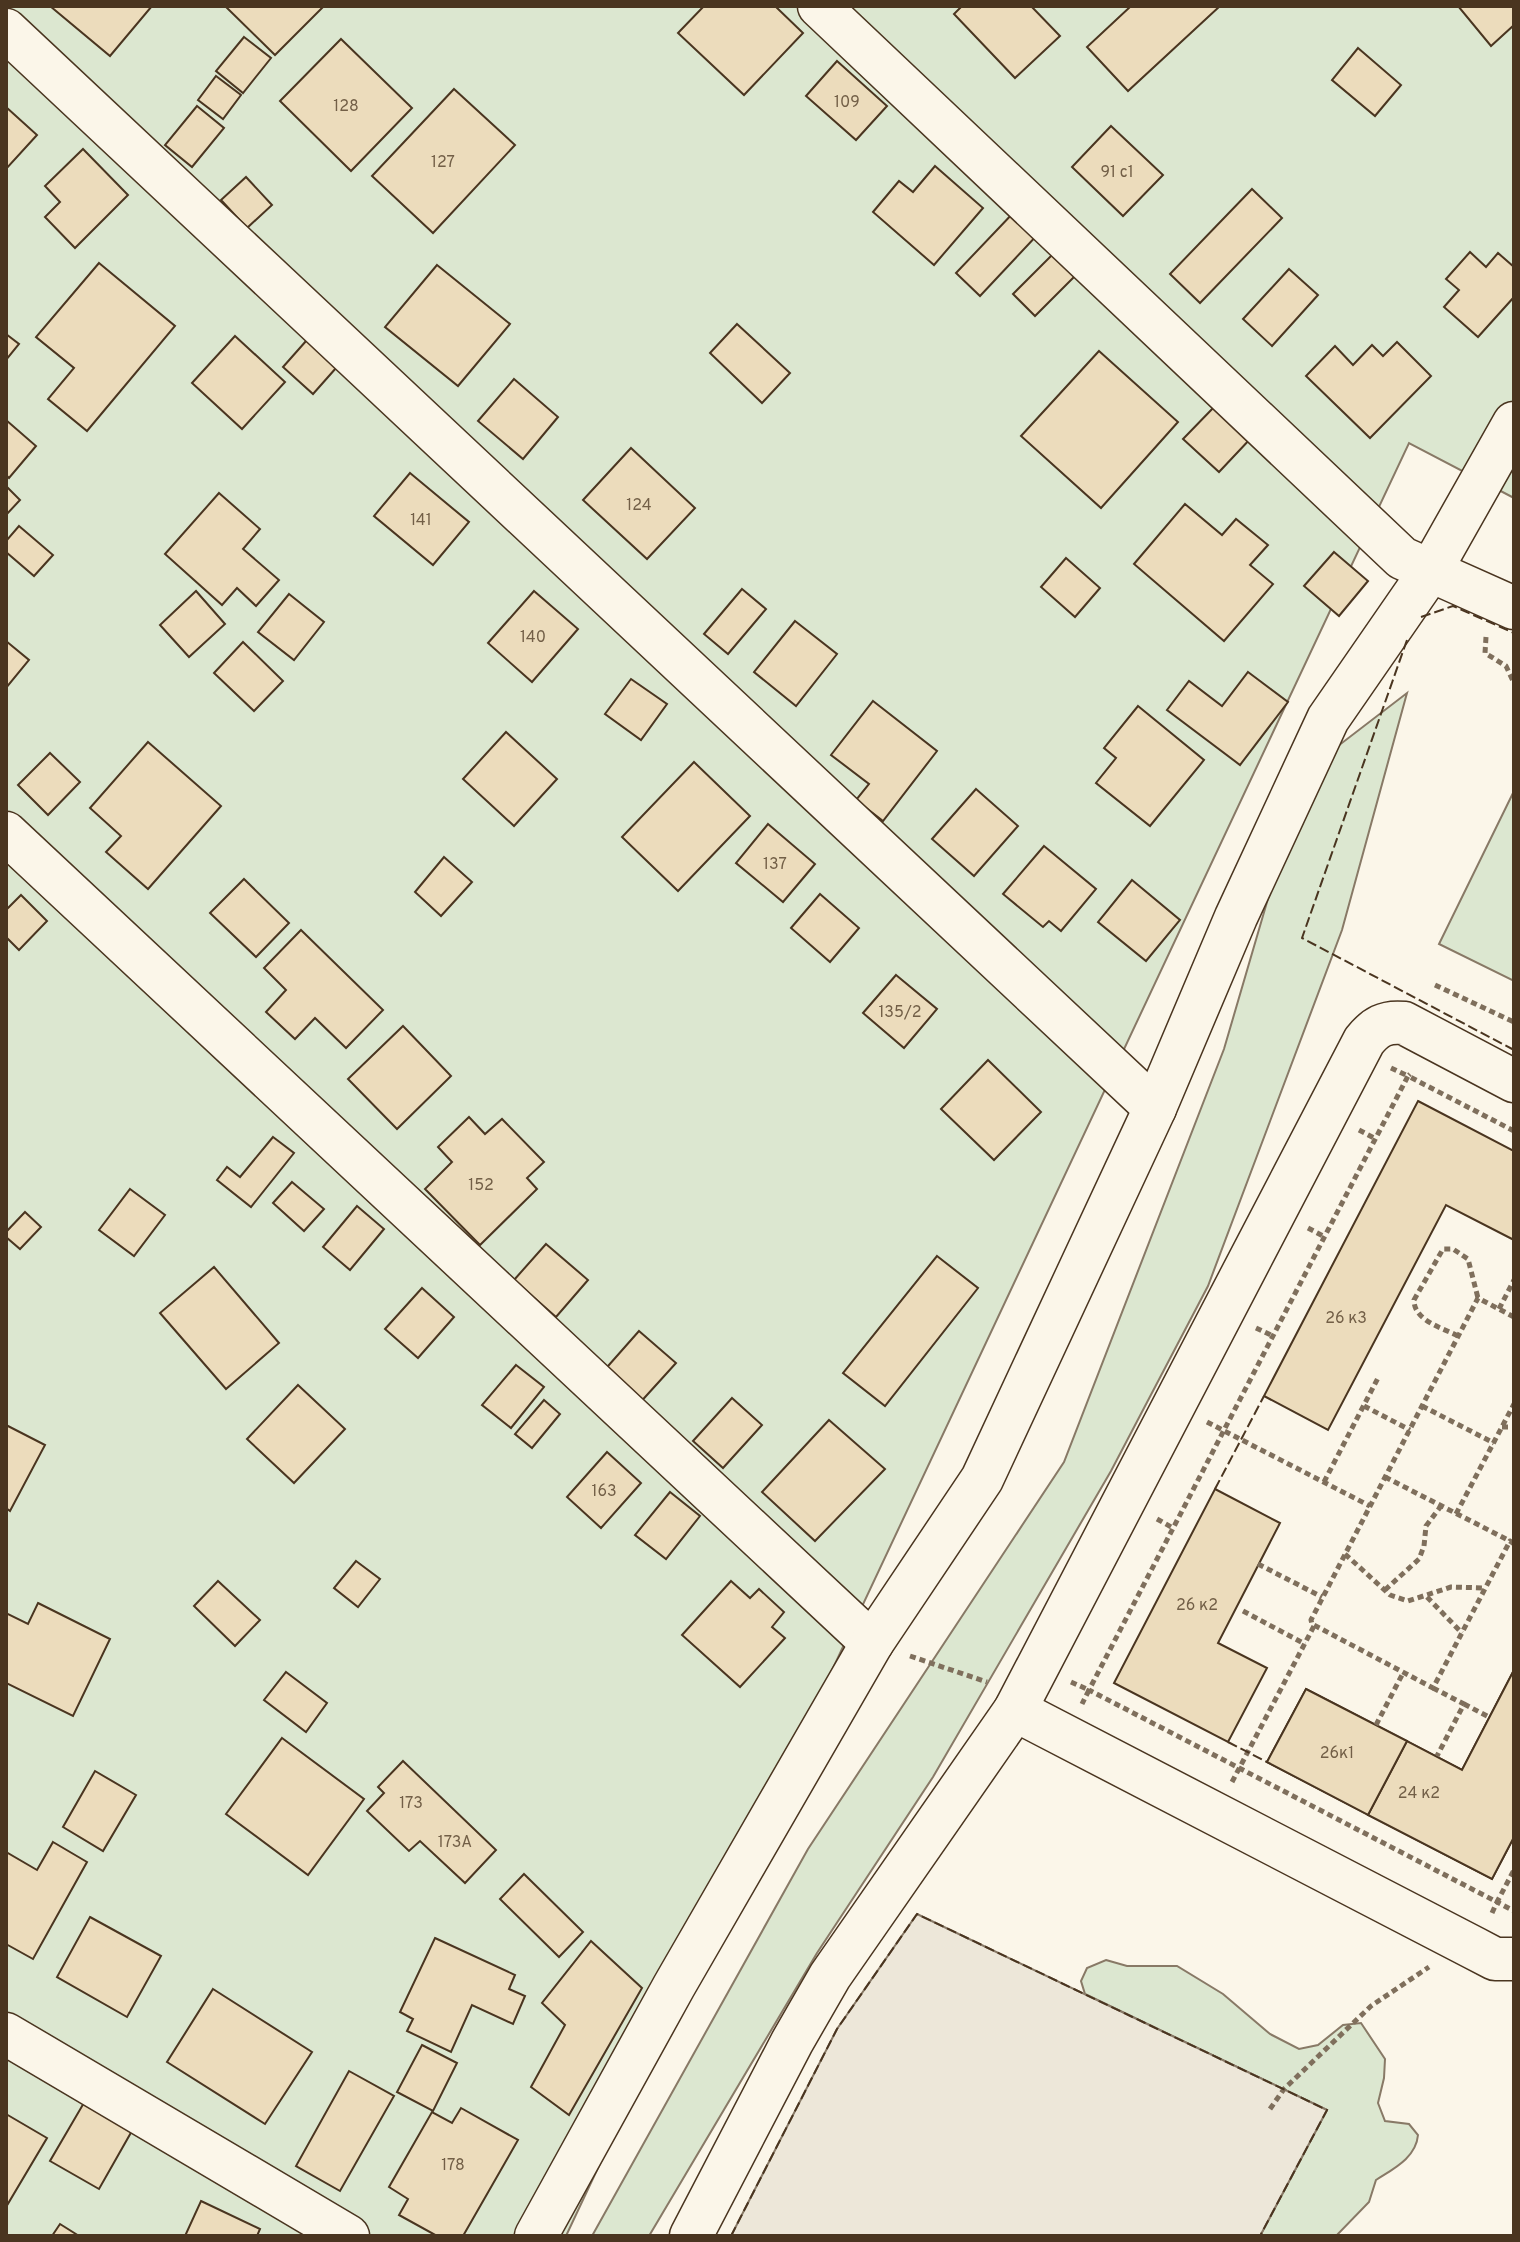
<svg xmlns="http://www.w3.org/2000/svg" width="1520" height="2242" font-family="Overpass,sans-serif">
	<rect width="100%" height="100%" fill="#fbf6e9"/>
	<g fill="#dce7d0" stroke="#887966" stroke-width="2">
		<path d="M6 6H1514V498L1409 443 566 2236H6Z"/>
		<path d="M1407 693 1342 930 1208 1286 1111 1471 933 1777 817 1953 649 2236H592L808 1849 1064 1462 1224 1049 1272 885 1321 759Z"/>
		<path d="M1514 791V981L1439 944Z"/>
		<path d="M1106 1960 1127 1966H1177L1223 1994 1270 2034 1299 2049 1318 2045 1343 2025 1361 2023 1385 2059 1384 2078 1378 2103 1385 2121 1409 2124 1418 2135C1416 2158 1393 2169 1376 2180L1369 2202 1336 2236H1260L1327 2110 1085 1994 1081 1981 1087 1968Z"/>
	</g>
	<path fill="#ede7d9" stroke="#887966" stroke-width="2" d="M917 1914 1327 2110 1260 2236H731L837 2029Z"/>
	<g fill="#ecdcbc" stroke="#4a3520" stroke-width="2">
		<path d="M50 6H152L110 56Z"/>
		<path d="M225 6H324L275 55Z"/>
		<path d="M704 6H775L803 33 744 95 678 33Z"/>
		<path d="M962 6H1031L1060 36 1015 78 954 14Z"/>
		<path d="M1131 6H1220L1128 91 1087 47Z"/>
		<path d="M1458 6H1514V25L1491 46Z"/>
		<path d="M244 37 271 58 243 93 216 71Z"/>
		<path d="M341 39 412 108 351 171 280 101Z"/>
		<path d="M1358 48 1401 85 1375 116 1332 80Z"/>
		<path d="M837 61 887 106 856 140 806 96Z"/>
		<path d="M216 76 241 95 223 119 198 100Z"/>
		<path d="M454 89 515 145 433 233 372 176Z"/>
		<path d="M197 106 224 128 192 167 165 145Z"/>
		<path d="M6 107 37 135 6 169Z"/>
		<path d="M1111 126 1163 175 1123 216 1072 167Z"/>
		<path d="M83 149 128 195 75 248 45 217 60 202 45 186Z"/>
		<path d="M935 166 983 208 934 265 873 212 899 181 913 192Z"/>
		<path d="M246 177 272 205 247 228 221 200Z"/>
		<path d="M1252 189 1282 218 1200 303 1170 274Z"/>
		<path d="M1016 210 1040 232 980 296 956 273Z"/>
		<path d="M1057 250 1079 272 1035 316 1013 294Z"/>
		<path d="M1470 252 1486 267 1498 253 1514 267V297L1478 337 1444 307 1459 290 1446 279Z"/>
		<path d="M99 263 175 326 87 431 48 399 74 368 36 337Z"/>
		<path d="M437 265 510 324 458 386 385 327Z"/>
		<path d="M1289 269 1318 295 1272 346 1243 319Z"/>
		<path d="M737 324 790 373 762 403 710 353Z"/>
		<path d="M314 332 344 359 313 394 283 367Z"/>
		<path d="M6 334 19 344 6 360Z"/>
		<path d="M235 336 285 382 242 429 192 383Z"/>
		<path d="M1397 342 1431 376 1370 438 1306 376 1335 346 1353 365 1372 345 1383 356Z"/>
		<path d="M1099 351 1178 422 1101 508 1021 436Z"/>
		<path d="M514 379 558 417 523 459 478 421Z"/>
		<path d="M1217 404 1252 437 1219 472 1183 439Z"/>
		<path d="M6 420 36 446 9 478 6 475Z"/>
		<path d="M631 448 695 508 647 559 583 500Z"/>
		<path d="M410 473 469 522 433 565 374 516Z"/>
		<path d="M6 486 20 500 6 515Z"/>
		<path d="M219 493 260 529 243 549 279 580 256 606 237 588 222 605 165 554Z"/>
		<path d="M1185 504 1222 535 1236 519 1268 545 1250 565 1273 584 1224 641 1134 564Z"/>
		<path d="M19 526 53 555 34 576 6 552V541Z"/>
		<path d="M1334 552 1368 581 1339 616 1304 586Z"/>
		<path d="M1066 558 1100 588 1075 617 1041 587Z"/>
		<path d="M742 589 766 609 728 654 704 634Z"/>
		<path d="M196 591 225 624 189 657 160 625Z"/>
		<path d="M534 591 578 629 532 682 488 643Z"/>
		<path d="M289 594 324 622 294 660 258 632Z"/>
		<path d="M795 621 837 654 796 706 754 672Z"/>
		<path d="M6 641 29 660 6 688Z"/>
		<path d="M243 642 283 681 254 711 214 673Z"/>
		<path d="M1248 672 1288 702 1240 765 1167 710 1189 681 1222 706Z"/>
		<path d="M631 679 667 704 641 740 605 714Z"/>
		<path d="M873 701 937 751 883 821 856 800 869 784 831 755Z"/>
		<path d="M1138 706 1204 760 1150 826 1096 783 1116 758 1104 748Z"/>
		<path d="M506 732 557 779 514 826 463 779Z"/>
		<path d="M148 742 221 806 148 889 106 852 121 836 90 808Z"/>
		<path d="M50 753 80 782 48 815 18 785Z"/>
		<path d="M694 762 750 816 678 891 622 837Z"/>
		<path d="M976 789 1018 826 974 876 932 839Z"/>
		<path d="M768 824 815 864 783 902 736 863Z"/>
		<path d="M1044 846 1096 889 1061 931 1049 921 1043 927 1003 894Z"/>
		<path d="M444 857 472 882 441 916 415 892Z"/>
		<path d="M244 879 289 923 256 957 210 913Z"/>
		<path d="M1132 880 1180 920 1146 961 1098 922Z"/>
		<path d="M820 894 859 928 830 962 791 928Z"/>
		<path d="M21 895 47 921 19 950 6 937V910Z"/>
		<path d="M301 930 383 1010 346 1048 315 1018 295 1039 266 1012 286 990 264 968Z"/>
		<path d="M896 975 937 1009 904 1048 863 1013Z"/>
		<path d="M403 1026 451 1076 397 1129 348 1079Z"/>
		<path d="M988 1060 1041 1112 994 1160 941 1109Z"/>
		<path d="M1418 1101 1514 1151V1240L1446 1205 1328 1430 1264 1396Z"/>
		<path d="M469 1117 485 1134 502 1119 544 1162 527 1178 537 1189 480 1245 425 1189 452 1162 438 1147Z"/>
		<path d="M273 1137 294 1153 251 1207 217 1180 227 1167 240 1177Z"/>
		<path d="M292 1182 324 1209 304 1231 273 1203Z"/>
		<path d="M130 1189 165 1215 134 1256 99 1230Z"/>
		<path d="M357 1206 384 1229 350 1270 323 1247Z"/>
		<path d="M25 1212 41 1227 20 1249 6 1237V1232Z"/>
		<path d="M546 1244 588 1280 556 1317 514 1280Z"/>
		<path d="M937 1256 978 1288 885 1406 843 1373Z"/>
		<path d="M214 1267 279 1343 226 1389 160 1313Z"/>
		<path d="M422 1288 454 1317 418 1358 385 1329Z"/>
		<path d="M639 1331 676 1363 637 1406 601 1374Z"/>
		<path d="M516 1365 544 1387 511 1428 482 1405Z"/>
		<path d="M298 1385 345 1429 294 1483 247 1439Z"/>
		<path d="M732 1398 762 1425 723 1468 693 1441Z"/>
		<path d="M544 1400 560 1414 532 1448 515 1434Z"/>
		<path d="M829 1420 885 1469 815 1541 762 1492Z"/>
		<path d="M6 1425 45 1445 10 1511 6 1508Z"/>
		<path d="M607 1452 641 1483 601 1528 567 1497Z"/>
		<path d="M1215 1489 1280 1523 1218 1643 1267 1668 1228 1742 1114 1683Z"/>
		<path d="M670 1492 700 1516 666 1559 635 1535Z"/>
		<path d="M356 1561 380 1579 358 1607 334 1588Z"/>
		<path d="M218 1581 260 1620 235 1646 194 1606Z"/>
		<path d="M731 1581 750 1598 759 1589 784 1612 772 1627 785 1638 740 1687 682 1635Z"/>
		<path d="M38 1603 110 1639 73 1716 6 1683V1613L28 1624Z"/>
		<path d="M1514 1670V1837L1492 1879 1267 1762 1306 1689 1462 1770Z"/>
		<path d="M1514 1670V1837L1492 1879 1368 1815 1407 1741 1462 1770Z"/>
		<path d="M286 1672 327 1703 306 1732 264 1700Z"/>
		<path d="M1306 1689 1407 1741 1368 1815 1267 1762Z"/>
		<path d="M282 1738 364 1799 308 1875 226 1814Z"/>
		<path d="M403 1761 496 1850 465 1883 420 1841 409 1851 367 1811 384 1793 378 1787Z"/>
		<path d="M95 1771 136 1795 103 1851 63 1827Z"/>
		<path d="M53 1842 87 1862 33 1959 6 1944V1852L37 1870Z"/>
		<path d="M524 1874 583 1932 559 1957 500 1899Z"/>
		<path d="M90 1917 161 1956 127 2017 57 1977Z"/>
		<path d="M435 1938 515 1975 509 1989 525 1996 513 2024 472 2005 451 2052 407 2031 413 2019 400 2012Z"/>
		<path d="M591 1941 642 1988 569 2115 531 2087 565 2025 542 2003Z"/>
		<path d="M213 1989 312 2052 265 2124 167 2062Z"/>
		<path d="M422 2045 457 2063 433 2111 397 2092Z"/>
		<path d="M349 2071 394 2096 340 2191 296 2166Z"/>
		<path d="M85 2101 133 2129 99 2189 50 2161Z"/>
		<path d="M461 2108 518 2140 463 2236H437L399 2215 408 2199 389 2187 432 2112 452 2123Z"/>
		<path d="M6 2114 47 2138 6 2207Z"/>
		<path d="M201 2201 260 2229 257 2236H185Z"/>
		<path d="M60 2224 79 2236H52Z"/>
	</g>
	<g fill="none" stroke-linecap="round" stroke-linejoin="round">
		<g stroke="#4a3520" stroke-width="45">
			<g id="minor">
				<path d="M819 6 1402 558 1514 608"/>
				<path d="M6 30 1155 1108"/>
				<path d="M6 833 872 1643"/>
				<path d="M1015 1710 1474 1948 1495 1959H1514"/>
				<path d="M6 2034 348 2236"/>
				<path d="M536 2236 674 1986 872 1643 982 1479 1155 1108 1236 917 1328 719 1431 570 1514 423"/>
				<path d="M691 2236 792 2042 830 1976 1015 1710 1364 1041C1375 1027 1385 1021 1404 1023L1514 1081"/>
			</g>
		</g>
		<g stroke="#7f6f5c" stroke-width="5" stroke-dasharray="6 4" stroke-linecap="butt">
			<path d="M1486 637 1485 653 1506 666 1514 683"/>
			<path d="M1435 985 1514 1022"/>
			<path d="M1391 1068 1408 1076 1410 1074"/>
			<path d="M1359 1130 1376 1139"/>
			<path d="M1514 1131 1408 1076 1089 1690 1497 1902 1514 1870"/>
			<path d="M1308 1228 1325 1237"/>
			<path d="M1499 1309 1514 1280"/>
			<path d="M1514 1317 1478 1298 1311 1620 1312 1624 1433 1688 1510 1541 1514 1544"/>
			<path d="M1256 1328 1273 1336"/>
			<path d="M1458 1336C1443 1328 1414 1321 1414 1300L1443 1249H1453L1468 1259 1478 1298"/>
			<path d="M1364 1406 1410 1430"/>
			<path d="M1422 1406 1494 1443"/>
			<path d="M1207 1422 1370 1506"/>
			<path d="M1502 1427H1514"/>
			<path d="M1385 1477 1510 1541"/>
			<path d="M1324 1482 1379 1376"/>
			<path d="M1456 1514 1514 1404"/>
			<path d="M1157 1519 1173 1528"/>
			<path d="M1345 1554 1390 1595 1408 1601 1451 1587 1485 1588"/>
			<path d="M1258 1564 1322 1597"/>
			<path d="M1385 1590 1419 1559 1424 1546 1426 1526 1441 1506"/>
			<path d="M1427 1597 1462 1633"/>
			<path d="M1243 1611 1305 1644"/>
			<path d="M910 1656 987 1682"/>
			<path d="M1071 1682 1089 1690 1082 1704"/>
			<path d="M1433 1688 1464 1704 1437 1756"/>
			<path d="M1464 1704 1489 1717"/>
			<path d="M1376 1725 1403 1673"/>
			<path d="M1232 1782 1314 1626"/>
			<path d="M1492 1913 1497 1902 1514 1911"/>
			<path d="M1270 2109 1284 2089 1371 2006 1429 1967"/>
		</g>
		<use href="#minor" stroke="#fbf6e9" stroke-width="42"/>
		<g stroke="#4a3520" stroke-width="2" stroke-dasharray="10 4" stroke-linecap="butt">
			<path d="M1421 617 1453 606 1514 633"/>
			<path d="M1407 640 1302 938 1514 1050"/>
			<path d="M1215 1489 1264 1396"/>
			<path d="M1228 1742 1267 1762"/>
			<path d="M731 2236 837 2029 917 1914 1327 2110 1260 2236"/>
		</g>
	</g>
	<g text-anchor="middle" stroke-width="6" stroke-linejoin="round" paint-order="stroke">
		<g font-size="16" fill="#725f47">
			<text x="847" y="107">109</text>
			<text x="346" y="111">128</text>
			<text x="443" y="167">127</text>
			<text x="1117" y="177">91 с1</text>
			<text x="639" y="510">124</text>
			<text x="421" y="525">141</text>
			<text x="533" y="642">140</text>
			<text x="775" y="869">137</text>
			<text x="900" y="1017">135/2</text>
			<text x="481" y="1190">152</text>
			<text x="1346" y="1323">26 к3</text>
			<text x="604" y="1496">163</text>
			<text x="1197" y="1610">26 к2</text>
			<text x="1337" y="1758">26к1</text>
			<text x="1419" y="1798">24 к2</text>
			<text x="411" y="1808">173</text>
			<text x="455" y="1847">173А</text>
			<text x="453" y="2170">178</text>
		</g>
	</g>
	<rect width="1520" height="2242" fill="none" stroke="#4a3520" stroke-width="16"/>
</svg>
